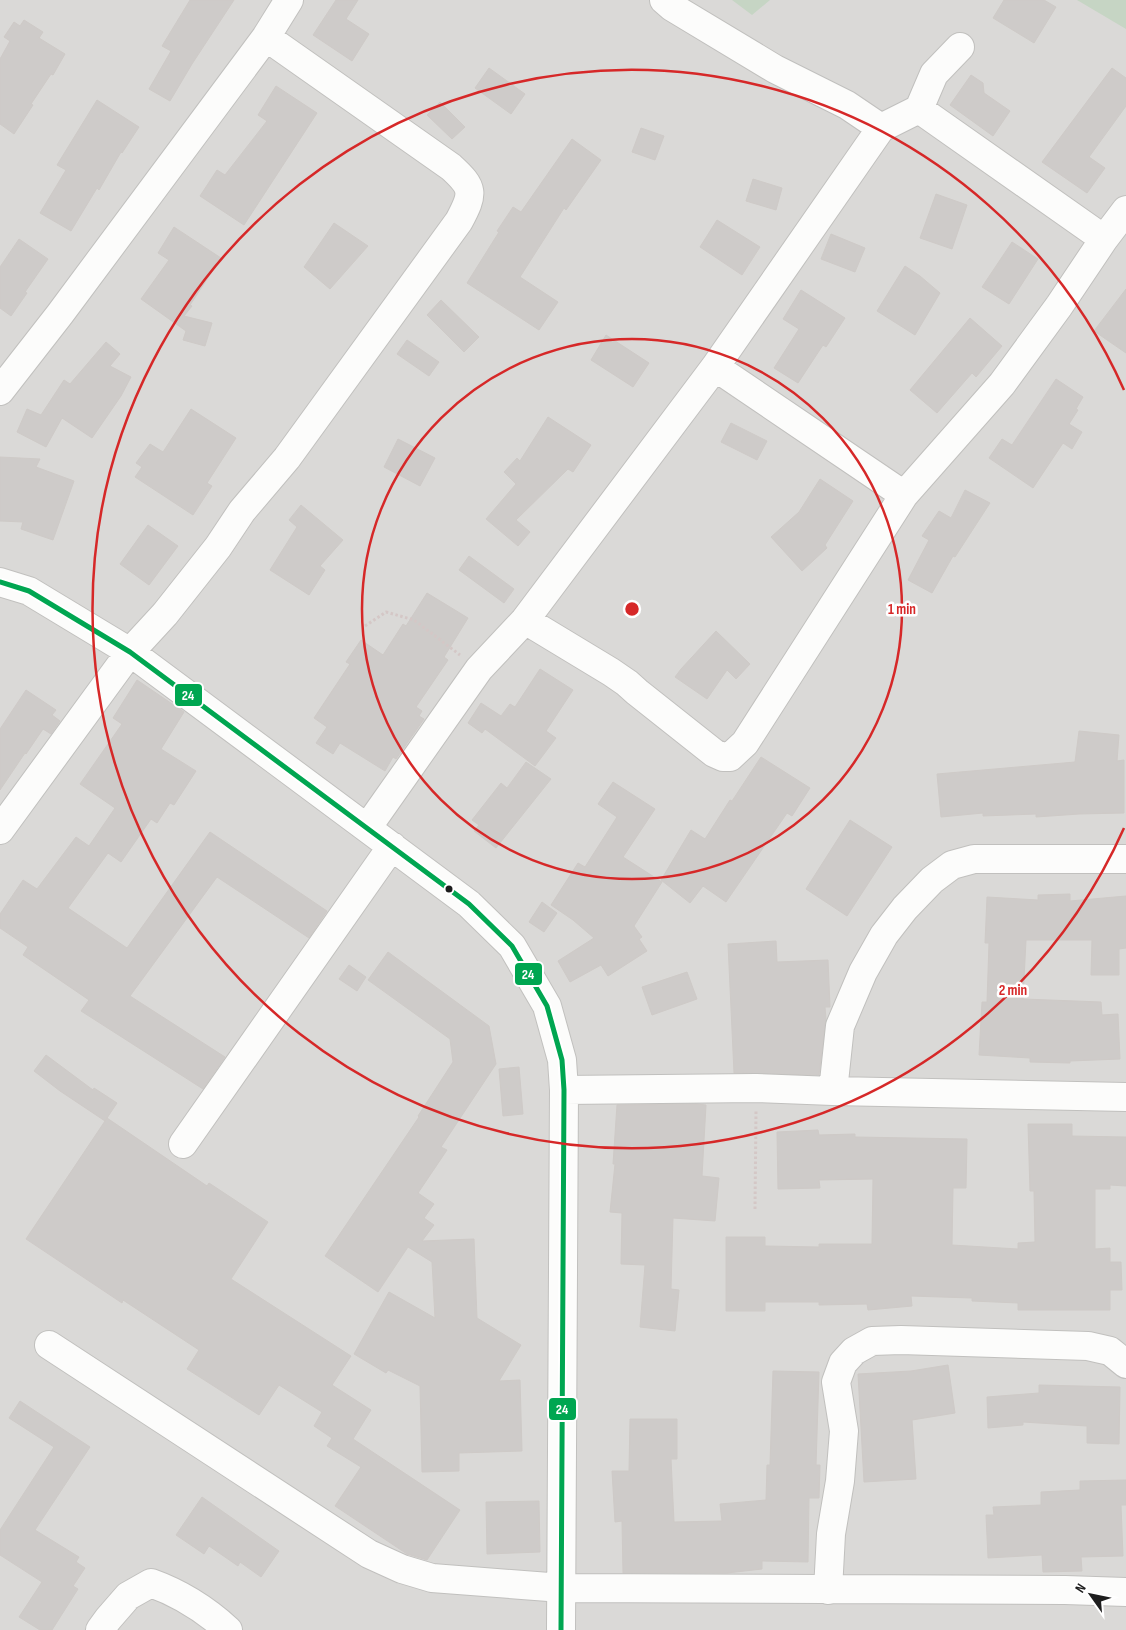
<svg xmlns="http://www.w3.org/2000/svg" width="1126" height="1630" font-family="'Sofia Sans Condensed',sans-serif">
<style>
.residential{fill:#dad9d7}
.cemetery{fill:#c6d5c4}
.building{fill:#cecbc9;stroke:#cecac7}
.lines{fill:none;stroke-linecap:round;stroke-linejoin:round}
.minor-casing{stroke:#c1c0be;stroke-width:30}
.path{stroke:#d4c7c6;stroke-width:3;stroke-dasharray:2.5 2.5;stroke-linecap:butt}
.minor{stroke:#fcfcfb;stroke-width:28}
.bus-1-casing{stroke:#fff;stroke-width:9}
.bus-1{stroke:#00a651;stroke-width:5}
.ring{fill:none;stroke:#d62828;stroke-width:2.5}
.bus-dot{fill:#1d1d1d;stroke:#fff;stroke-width:2}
.centre{fill:#d62828;stroke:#fff;stroke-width:2.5}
.ring-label{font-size:15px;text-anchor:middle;font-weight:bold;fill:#d62828;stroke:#fff;stroke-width:5;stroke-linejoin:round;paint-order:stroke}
.line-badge{stroke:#fff;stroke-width:2}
.badge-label{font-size:14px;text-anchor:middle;font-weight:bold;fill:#fff}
</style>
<rect width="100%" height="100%" fill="#ebe9e6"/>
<!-- residential -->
<path class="residential" d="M 0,0 L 1126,0 L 1126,1630 L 0,1630 Z"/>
<!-- cemetery -->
<path class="cemetery" d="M 732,0 L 770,0 L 752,15 Z
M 1077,0 L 1126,0 L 1126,29 Z"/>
<!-- building -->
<path class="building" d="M 190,0 L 234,0 L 192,64 L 170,101 L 149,89 L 171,51 L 162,46 Z
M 336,0 L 358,0 L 346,19 L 369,34 L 352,61 L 313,35 Z
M 1004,0 L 1044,0 L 1056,7 L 1034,43 L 993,18 Z
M 24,20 L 43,32 L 39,38 L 65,54 L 53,75 L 51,74 L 31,104 L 33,105 L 14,134 L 0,124 L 0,59 L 10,41 L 4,37 L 14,22 L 20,26 Z
M 489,68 L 525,94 L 511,114 L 475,88 Z
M 1112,68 L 1126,78 L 1126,106 L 1089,157 L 1105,168 L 1087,193 L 1042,162 Z
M 971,75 L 983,83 L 984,93 L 1010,111 L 993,136 L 950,105 Z
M 276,86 L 317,113 L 244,225 L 200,196 L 217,170 L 225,175 L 267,121 L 258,115 Z
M 97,100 L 139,127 L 122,153 L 121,152 L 99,190 L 97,188 L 71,231 L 40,213 L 66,170 L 57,165 Z
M 440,102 L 465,127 L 452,139 L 427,115 Z
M 641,128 L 664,136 L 655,160 L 632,152 Z
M 572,139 L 601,160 L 566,210 L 564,208 L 520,277 L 558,302 L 539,330 L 467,283 L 499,232 L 497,231 L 513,207 L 521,212 Z
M 753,179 L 782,188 L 776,210 L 746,201 Z
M 936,194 L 967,205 L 952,249 L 920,238 Z
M 717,220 L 760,247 L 742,275 L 700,247 Z
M 334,223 L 368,246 L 330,289 L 304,267 Z
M 174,227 L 221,258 L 190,305 L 192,306 L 184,316 L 212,323 L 205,346 L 183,340 L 186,331 L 141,299 L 169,260 L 158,253 Z
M 831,234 L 865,248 L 855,272 L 821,259 Z
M 19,239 L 48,259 L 25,292 L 27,293 L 11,316 L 0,308 L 0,267 Z
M 1012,242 L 1038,259 L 1009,304 L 982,287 Z
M 905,266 L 920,276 L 940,293 L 915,335 L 877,311 Z
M 1126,289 L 1126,353 L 1094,331 Z
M 801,290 L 845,318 L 826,347 L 823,345 L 798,383 L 774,368 L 799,329 L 783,319 Z
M 441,300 L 479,337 L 464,352 L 427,315 Z
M 970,318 L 1002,346 L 976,377 L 972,373 L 937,413 L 910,390 Z
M 606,335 L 649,363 L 633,387 L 591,360 Z
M 407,340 L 439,362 L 429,376 L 397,354 Z
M 106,342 L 120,354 L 110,366 L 131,377 L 121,396 L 92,438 L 62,418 L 46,447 L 17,432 L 27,409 L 41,415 L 64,380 L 70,384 Z
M 1056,379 L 1083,397 L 1076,409 L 1078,410 L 1069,424 L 1082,432 L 1072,449 L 1063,443 L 1033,488 L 989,458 L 1002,439 L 1012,445 Z
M 191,409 L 236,438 L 207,483 L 212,486 L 193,515 L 135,477 L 142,467 L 136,463 L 150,444 L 163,452 Z
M 548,417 L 591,445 L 573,472 L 568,469 L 516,520 L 530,532 L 518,546 L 486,519 L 516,484 L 504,472 L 517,458 L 520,461 Z
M 731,423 L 767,441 L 757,460 L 721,442 Z
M 398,439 L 435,458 L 420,486 L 384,467 Z
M 0,457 L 40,459 L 36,467 L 74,481 L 53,540 L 21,529 L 23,522 L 0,521 Z
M 820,479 L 853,501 L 825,545 L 827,548 L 802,571 L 771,537 L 799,512 Z
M 965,490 L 990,503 L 955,557 L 953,556 L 932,593 L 908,580 L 929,540 L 922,536 L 939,511 L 951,518 Z
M 301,505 L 343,540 L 320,566 L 325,570 L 309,595 L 270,570 L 297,527 L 289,520 Z
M 148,525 L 178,546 L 149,585 L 120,564 Z
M 469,556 L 514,589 L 504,603 L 459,570 Z
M 427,593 L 468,618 L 444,657 L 448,660 L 416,707 L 422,711 L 419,716 L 424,719 L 396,759 L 393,757 L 385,771 L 340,743 L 333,754 L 316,743 L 327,727 L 314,718 L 350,664 L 346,662 L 361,640 L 383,655 L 403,624 L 406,626 Z
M 716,631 L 750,664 L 736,679 L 727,670 L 707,699 L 675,677 L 681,669 Z
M 540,669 L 573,690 L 546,731 L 556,738 L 535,766 L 485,729 L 482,733 L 468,723 L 481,703 L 501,716 L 510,704 L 515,707 Z
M 137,680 L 184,712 L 161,749 L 196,771 L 174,805 L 170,803 L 157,823 L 151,819 L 121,862 L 108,853 L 68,908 L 127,948 L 210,832 L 327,911 L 309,938 L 217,877 L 130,996 L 225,1057 L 203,1089 L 81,1011 L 89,1000 L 23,955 L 28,947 L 0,928 L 0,914 L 23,880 L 37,889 L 76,837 L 89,846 L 115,808 L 80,784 L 122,724 L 113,718 Z
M 26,690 L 56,710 L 52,715 L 60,721 L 51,734 L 43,729 L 26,754 L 25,753 L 0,790 L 0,729 Z
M 1079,731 L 1119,735 L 1117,761 L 1124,760 L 1124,813 L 1079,814 L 1036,817 L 1036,814 L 983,816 L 983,813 L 941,817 L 937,774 L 1075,762 Z
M 761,757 L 810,788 L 792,816 L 787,813 L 726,902 L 703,886 L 690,903 L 661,880 L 691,830 L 705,839 L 730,800 L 732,801 Z
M 526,762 L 551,779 L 496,848 L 474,831 L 479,825 L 472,820 L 501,783 L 507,788 Z
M 613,782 L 655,809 L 623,857 L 662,882 L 634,926 L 642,937 L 639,939 L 647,951 L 608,976 L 601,965 L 570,982 L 558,961 L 594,938 L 573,920 L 551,905 L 578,863 L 585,867 L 617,817 L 598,804 Z
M 850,820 L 892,847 L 847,916 L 806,889 Z
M 1070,894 L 1070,901 L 1126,896 L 1126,948 L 1119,949 L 1119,975 L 1091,975 L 1092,940 L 1026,940 L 1023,999 L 1101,1002 L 1102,1015 L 1118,1014 L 1120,1059 L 1070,1061 L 1070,1063 L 1030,1062 L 1030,1058 L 979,1055 L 982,1002 L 987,1002 L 989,943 L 985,943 L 987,897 L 1038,900 L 1038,895 Z
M 542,902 L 557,913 L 544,932 L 529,922 Z
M 776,941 L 777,962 L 828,960 L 830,1007 L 825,1007 L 826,1019 L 819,1075 L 734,1073 L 728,944 Z
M 388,952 L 489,1026 L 496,1064 L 441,1147 L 447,1150 L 418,1193 L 434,1204 L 424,1218 L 434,1225 L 422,1241 L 474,1239 L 477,1318 L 521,1345 L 499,1381 L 520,1380 L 522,1451 L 459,1453 L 459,1471 L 422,1472 L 420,1386 L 388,1370 L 386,1373 L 354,1354 L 389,1292 L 435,1318 L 432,1262 L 408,1247 L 378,1292 L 325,1256 L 419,1117 L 418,1116 L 453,1062 L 450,1039 L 368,980 Z
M 349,965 L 366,977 L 357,991 L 339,979 Z
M 687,972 L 697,999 L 652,1015 L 642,987 Z
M 46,1055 L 93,1090 L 94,1088 L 117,1103 L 105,1121 L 60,1091 L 34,1071 Z
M 519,1067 L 523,1114 L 503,1116 L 499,1069 Z
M 697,1104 L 706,1105 L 702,1176 L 719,1178 L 715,1221 L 673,1218 L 671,1289 L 679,1290 L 675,1331 L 640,1327 L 645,1265 L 621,1264 L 622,1213 L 610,1212 L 615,1164 L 613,1164 L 617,1105 Z
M 107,1118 L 207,1186 L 209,1183 L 268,1222 L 231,1279 L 351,1356 L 332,1385 L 371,1410 L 353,1439 L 460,1510 L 427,1560 L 407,1554 L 335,1506 L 361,1467 L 327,1446 L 332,1438 L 314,1426 L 322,1412 L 279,1385 L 259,1415 L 187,1369 L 199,1350 L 123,1300 L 122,1303 L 26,1239 Z
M 1028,1124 L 1072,1124 L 1072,1136 L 1126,1137 L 1126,1186 L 1110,1185 L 1110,1189 L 1095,1189 L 1095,1249 L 1110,1248 L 1110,1262 L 1121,1262 L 1122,1290 L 1110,1290 L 1110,1310 L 1018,1310 L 1018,1303 L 972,1301 L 972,1298 L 911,1296 L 912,1306 L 868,1310 L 867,1304 L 819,1305 L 819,1302 L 765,1302 L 765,1311 L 726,1311 L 726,1237 L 765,1237 L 765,1246 L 819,1247 L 819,1244 L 872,1244 L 873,1179 L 819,1180 L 820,1188 L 778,1189 L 777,1132 L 818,1130 L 819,1135 L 855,1134 L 855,1137 L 967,1139 L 966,1188 L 953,1188 L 952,1245 L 1018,1249 L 1018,1243 L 1035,1242 L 1034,1191 L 1030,1191 Z
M 948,1365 L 955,1413 L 912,1420 L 916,1479 L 864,1482 L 858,1374 L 911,1371 Z
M 773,1371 L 819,1372 L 816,1465 L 820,1465 L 819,1498 L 809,1498 L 808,1562 L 762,1561 L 762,1569 L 727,1573 L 623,1573 L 622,1521 L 615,1522 L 612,1471 L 629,1471 L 630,1419 L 677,1419 L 677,1459 L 671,1459 L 674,1522 L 722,1521 L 720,1504 L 766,1500 L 767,1465 L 770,1465 Z
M 1039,1385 L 1120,1387 L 1119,1444 L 1087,1443 L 1087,1426 L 1023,1422 L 1023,1425 L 988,1428 L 987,1397 L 1039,1393 Z
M 20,1401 L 90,1447 L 35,1530 L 79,1557 L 76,1562 L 85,1568 L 73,1586 L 78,1589 L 52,1630 L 40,1630 L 19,1617 L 42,1582 L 0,1555 L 0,1530 L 54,1447 L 9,1418 Z
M 1126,1480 L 1126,1505 L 1121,1505 L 1123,1556 L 1081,1557 L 1082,1571 L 1043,1572 L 1042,1555 L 988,1558 L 986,1515 L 994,1515 L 993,1507 L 1041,1505 L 1041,1492 L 1080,1490 L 1080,1481 Z
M 202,1497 L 279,1551 L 261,1577 L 240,1562 L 238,1566 L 209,1546 L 204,1554 L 176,1535 Z
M 539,1501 L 540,1552 L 487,1554 L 486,1502 Z"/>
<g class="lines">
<defs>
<path id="minor" d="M 664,0 L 672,7 L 775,69 L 847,105 L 881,128
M 919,109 L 1104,239
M 715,367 L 904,495
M 0,391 L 60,314 L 266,37 L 289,0
M 0,582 L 29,591 L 130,652 L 469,904 L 512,946 L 547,1006 L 562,1060 L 564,1090 L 561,1630
M 525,620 L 611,672 L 627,683 L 637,692 L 714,753 L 723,757 L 730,757 L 745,743 L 904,495 L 1002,384 L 1059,306 L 1104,239 L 1126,210
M 367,828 L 479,669 L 525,620 L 715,367 L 881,128 L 919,109 L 934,74 L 960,47
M 0,830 L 130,652 L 165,614 L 218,547 L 242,511 L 287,458 L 459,221 C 474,193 474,188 451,167 L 266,37
M 564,1090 L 756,1088 L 833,1091 L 1126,1097
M 833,1091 L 840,1026 L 863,972 L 884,935 L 905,908 L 932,880 L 952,865 L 974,859 L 1126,859
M 183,1144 L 392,846
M 49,1345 L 369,1554 L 402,1569 L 432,1578 L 562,1588 L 1065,1590 L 1126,1592
M 828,1590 L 831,1534 L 840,1481 L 844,1431 L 836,1382 L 843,1363 L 854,1351 L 872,1341 L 901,1340 L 1088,1346 L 1110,1351 L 1126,1364
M 100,1630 L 108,1619 L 128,1596 L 151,1583 C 179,1593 206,1610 228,1630"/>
</defs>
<!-- minor casing -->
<use href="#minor" class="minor-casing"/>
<!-- path -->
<path class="path" d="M 365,626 L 386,612 L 414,620 L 460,655
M 755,1209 L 756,1111"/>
<!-- minor -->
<use href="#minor" class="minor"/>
<defs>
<path id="bus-1" d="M 0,582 L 29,591 L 130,652 L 469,904 L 512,946 L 547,1006 L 562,1060 L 564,1090 L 561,1630"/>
</defs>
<!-- bus-1 casing -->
<use href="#bus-1" class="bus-1-casing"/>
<!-- bus-1 -->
<use href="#bus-1" class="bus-1"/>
</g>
<!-- distance rings -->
<g class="ring">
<circle cx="632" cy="609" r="270"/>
<path d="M1124 828A539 539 0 1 1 1124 390"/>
</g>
<!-- markers -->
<circle class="bus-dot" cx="449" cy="889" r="4.5"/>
<circle cx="632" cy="609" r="8" class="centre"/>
<g class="ring-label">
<text x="902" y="614">1 min</text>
<text x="1013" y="995">2 min</text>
</g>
<g class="line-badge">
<rect x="174" y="683" width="29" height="24" rx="5" fill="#00a651"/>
<rect x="514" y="962" width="29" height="24" rx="5" fill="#00a651"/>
<rect x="548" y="1397" width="29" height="24" rx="5" fill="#00a651"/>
</g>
<g class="badge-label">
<text x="188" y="700">24</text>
<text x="528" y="979">24</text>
<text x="562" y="1414">24</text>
</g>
<!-- north arrow -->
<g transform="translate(1091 1595) rotate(303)" stroke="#ffffff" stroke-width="4" paint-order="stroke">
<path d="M0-4L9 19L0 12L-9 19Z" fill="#1d1d1d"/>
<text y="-8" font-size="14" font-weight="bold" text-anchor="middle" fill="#1d1d1d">N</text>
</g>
</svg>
